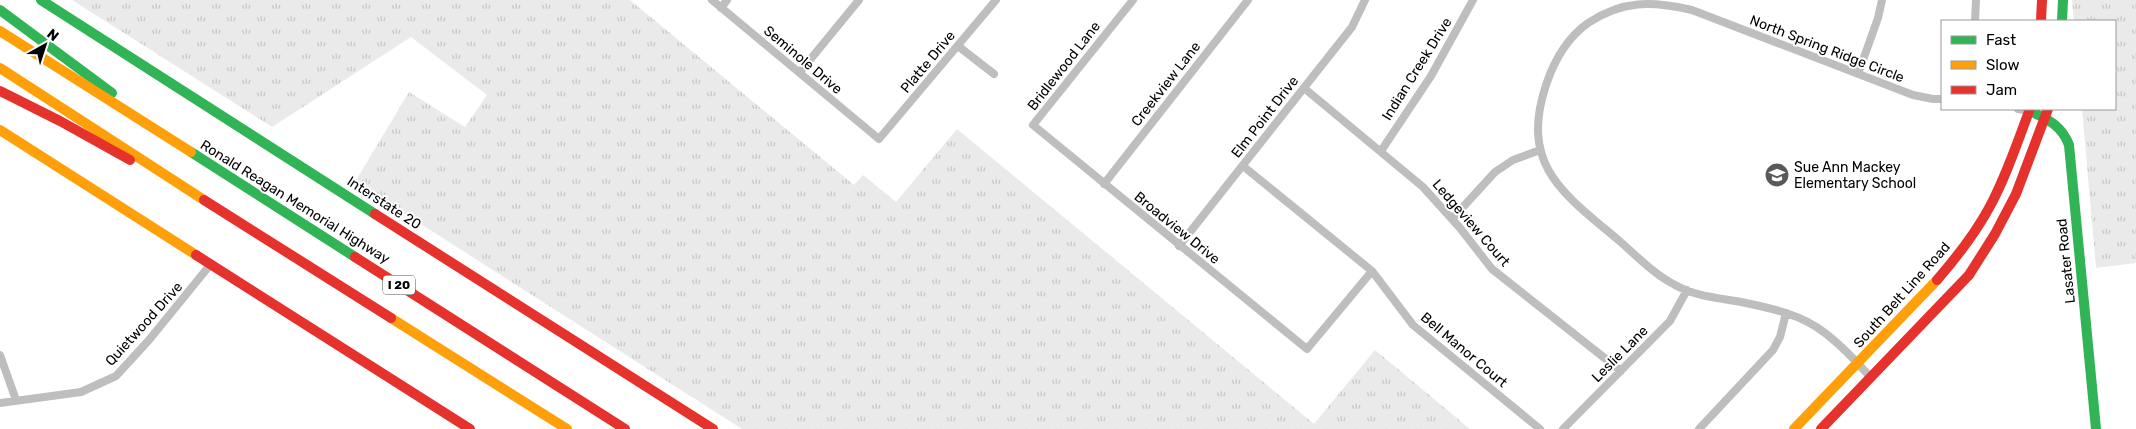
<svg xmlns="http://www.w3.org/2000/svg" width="2136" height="429" font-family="Rubik,sans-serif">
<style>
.grass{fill:url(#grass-tufts)}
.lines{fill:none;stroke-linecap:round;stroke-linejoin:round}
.street{stroke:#bebebe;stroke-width:8}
.fast{stroke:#30b455;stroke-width:10}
.slow{stroke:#ff9f0a;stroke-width:10}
.jam{stroke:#e5322d;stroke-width:10}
.labels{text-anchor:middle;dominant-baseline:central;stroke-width:4;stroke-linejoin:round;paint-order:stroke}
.shield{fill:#fff;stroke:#4c4c4c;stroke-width:1}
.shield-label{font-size:12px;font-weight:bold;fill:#000}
.street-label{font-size:14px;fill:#000;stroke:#fff}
.poi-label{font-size:14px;fill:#000;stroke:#fff;text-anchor:start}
</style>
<defs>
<pattern id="grass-tufts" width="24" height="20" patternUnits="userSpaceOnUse" patternTransform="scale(1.25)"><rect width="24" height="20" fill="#eaeaea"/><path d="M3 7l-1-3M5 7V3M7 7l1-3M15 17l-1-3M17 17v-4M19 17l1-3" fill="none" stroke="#c7c7c7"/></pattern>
</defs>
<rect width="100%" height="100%" fill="#fff"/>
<!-- grass -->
<path class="grass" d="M 72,0 L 630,0 L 854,185 L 863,175 L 896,202 L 957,129 L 1314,424 L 1375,350 L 1470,429 L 742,429 L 355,182 L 409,92 L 465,127 L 487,95 L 411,37 L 272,127 Z
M 2072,0 L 2136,0 L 2136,263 L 2096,268 L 2082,109 L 2115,109 L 2115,21 L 2074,21 Z"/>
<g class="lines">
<!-- street -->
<path class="street" d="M 712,0 L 879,139 L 996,0
M 1133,0 L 1033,125 L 1307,349 L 1372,271
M 721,8 L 727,0
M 1975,21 L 1976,0
M 958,46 L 994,74
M 800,72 L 859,0
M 1858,74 L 1878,18 L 1882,0
M 1304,88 L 1423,187 L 1460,228 L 1492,269 L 1621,371
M 2018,109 L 2030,111
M 1381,151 L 1431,76 L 1473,0
M 1243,166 L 1372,271 L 1413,325 L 1540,429
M 1104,184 L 1248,0
M 1452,219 L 1495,172 L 1513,160 L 1540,150
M 1179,246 L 1352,27 L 1365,0
M 0,355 L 16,400
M 1871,378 C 1857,362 1842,346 1825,333 C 1801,314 1770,308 1741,302 C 1719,298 1694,296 1675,285 C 1653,274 1635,254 1616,238 C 1561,192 1520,164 1546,85 C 1554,61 1567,38 1588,23 C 1623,0 1651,1 1692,10 L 1913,95 L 1933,99 L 1942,99
M 0,403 L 81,392 L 116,376 L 149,340 L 210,265
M 1563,429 L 1670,321 L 1687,290
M 1699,429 L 1773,350 L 1780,337 L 1786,313"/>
<!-- fast -->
<path class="fast" d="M 41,0 L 375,214
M 0,10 L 112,93
M 2062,21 L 2063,0
M 2030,111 C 2048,119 2062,126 2069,145 L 2096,429
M 191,152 L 355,257"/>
<!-- slow -->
<path class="slow" d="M 0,31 L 191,152
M 0,68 L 204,200
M 0,130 L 196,255
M 391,318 L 567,429
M 1794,429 L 1937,280"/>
<!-- jam -->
<path class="jam" d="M 2041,21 L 2042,0
M 0,91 L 60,121 L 130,160
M 204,200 L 391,318
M 375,214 L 713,429
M 196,255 L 470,429
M 355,257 L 625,429
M 1937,280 C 1956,258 1975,234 1989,208 C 2006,177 2017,143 2030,109
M 1821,429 L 1969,275 L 1995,234 L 2016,194 L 2048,109"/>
</g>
<!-- icons -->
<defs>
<symbol id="school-disc" viewBox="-11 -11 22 22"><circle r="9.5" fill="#595959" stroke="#fff"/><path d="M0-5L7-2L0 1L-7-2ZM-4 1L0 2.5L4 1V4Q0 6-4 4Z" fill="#fff"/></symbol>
</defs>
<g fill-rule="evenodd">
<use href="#school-disc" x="1763" y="161" width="28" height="28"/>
</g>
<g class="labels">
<!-- shield labels -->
<rect class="shield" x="383" y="275.5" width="32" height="19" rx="4"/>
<g class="shield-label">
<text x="399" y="285">I 20</text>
</g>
<!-- street labels -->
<g class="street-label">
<text transform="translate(1827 49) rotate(21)">North Spring Ridge Circle</text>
<text transform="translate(803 60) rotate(40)">Seminole Drive</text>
<text transform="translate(928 62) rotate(-50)">Platte Drive</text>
<text transform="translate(1064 66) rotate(-52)">Bridlewood Lane</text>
<text transform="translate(1417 69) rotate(-58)">Indian Creek Drive</text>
<text transform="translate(1166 84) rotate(-52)">Creekview Lane</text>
<text transform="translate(1265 117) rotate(-52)">Elm Point Drive</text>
<text transform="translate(295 202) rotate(32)">Ronald Reagan Memorial Highway</text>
<text transform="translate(384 203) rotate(33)">Interstate 20</text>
<text transform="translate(1471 223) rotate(49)">Ledgeview Court</text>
<text transform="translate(1177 228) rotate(39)">Broadview Drive</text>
<text transform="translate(2066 261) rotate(-96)">Lasater Road</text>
<text transform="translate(1902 295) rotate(-48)">South Belt Line Road</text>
<text transform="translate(144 324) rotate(-48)">Quietwood Drive</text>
<text transform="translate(1464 350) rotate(40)">Bell Manor Court</text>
<text transform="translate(1620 354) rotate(-45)">Leslie Lane</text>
</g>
<!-- poi labels -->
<g class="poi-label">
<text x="1794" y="167">Sue Ann Mackey<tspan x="1794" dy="16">Elementary School</tspan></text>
</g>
</g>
<!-- legend -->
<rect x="1941" y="20" width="175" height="90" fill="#ffffff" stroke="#999999"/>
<rect x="1951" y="36" width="25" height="8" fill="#30b455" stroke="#999999"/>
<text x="1986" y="45" font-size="15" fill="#000000">Fast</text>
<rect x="1951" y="61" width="25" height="8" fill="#ff9f0a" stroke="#999999"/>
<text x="1986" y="70" font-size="15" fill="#000000">Slow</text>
<rect x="1951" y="86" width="25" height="8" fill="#e5322d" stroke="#999999"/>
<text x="1986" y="95" font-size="15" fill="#000000">Jam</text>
<!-- north arrow -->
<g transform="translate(45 45) rotate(39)" stroke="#ffffff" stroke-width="4" paint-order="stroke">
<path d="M0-4L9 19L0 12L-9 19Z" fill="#000000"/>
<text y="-8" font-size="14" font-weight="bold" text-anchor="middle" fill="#000000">N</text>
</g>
</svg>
